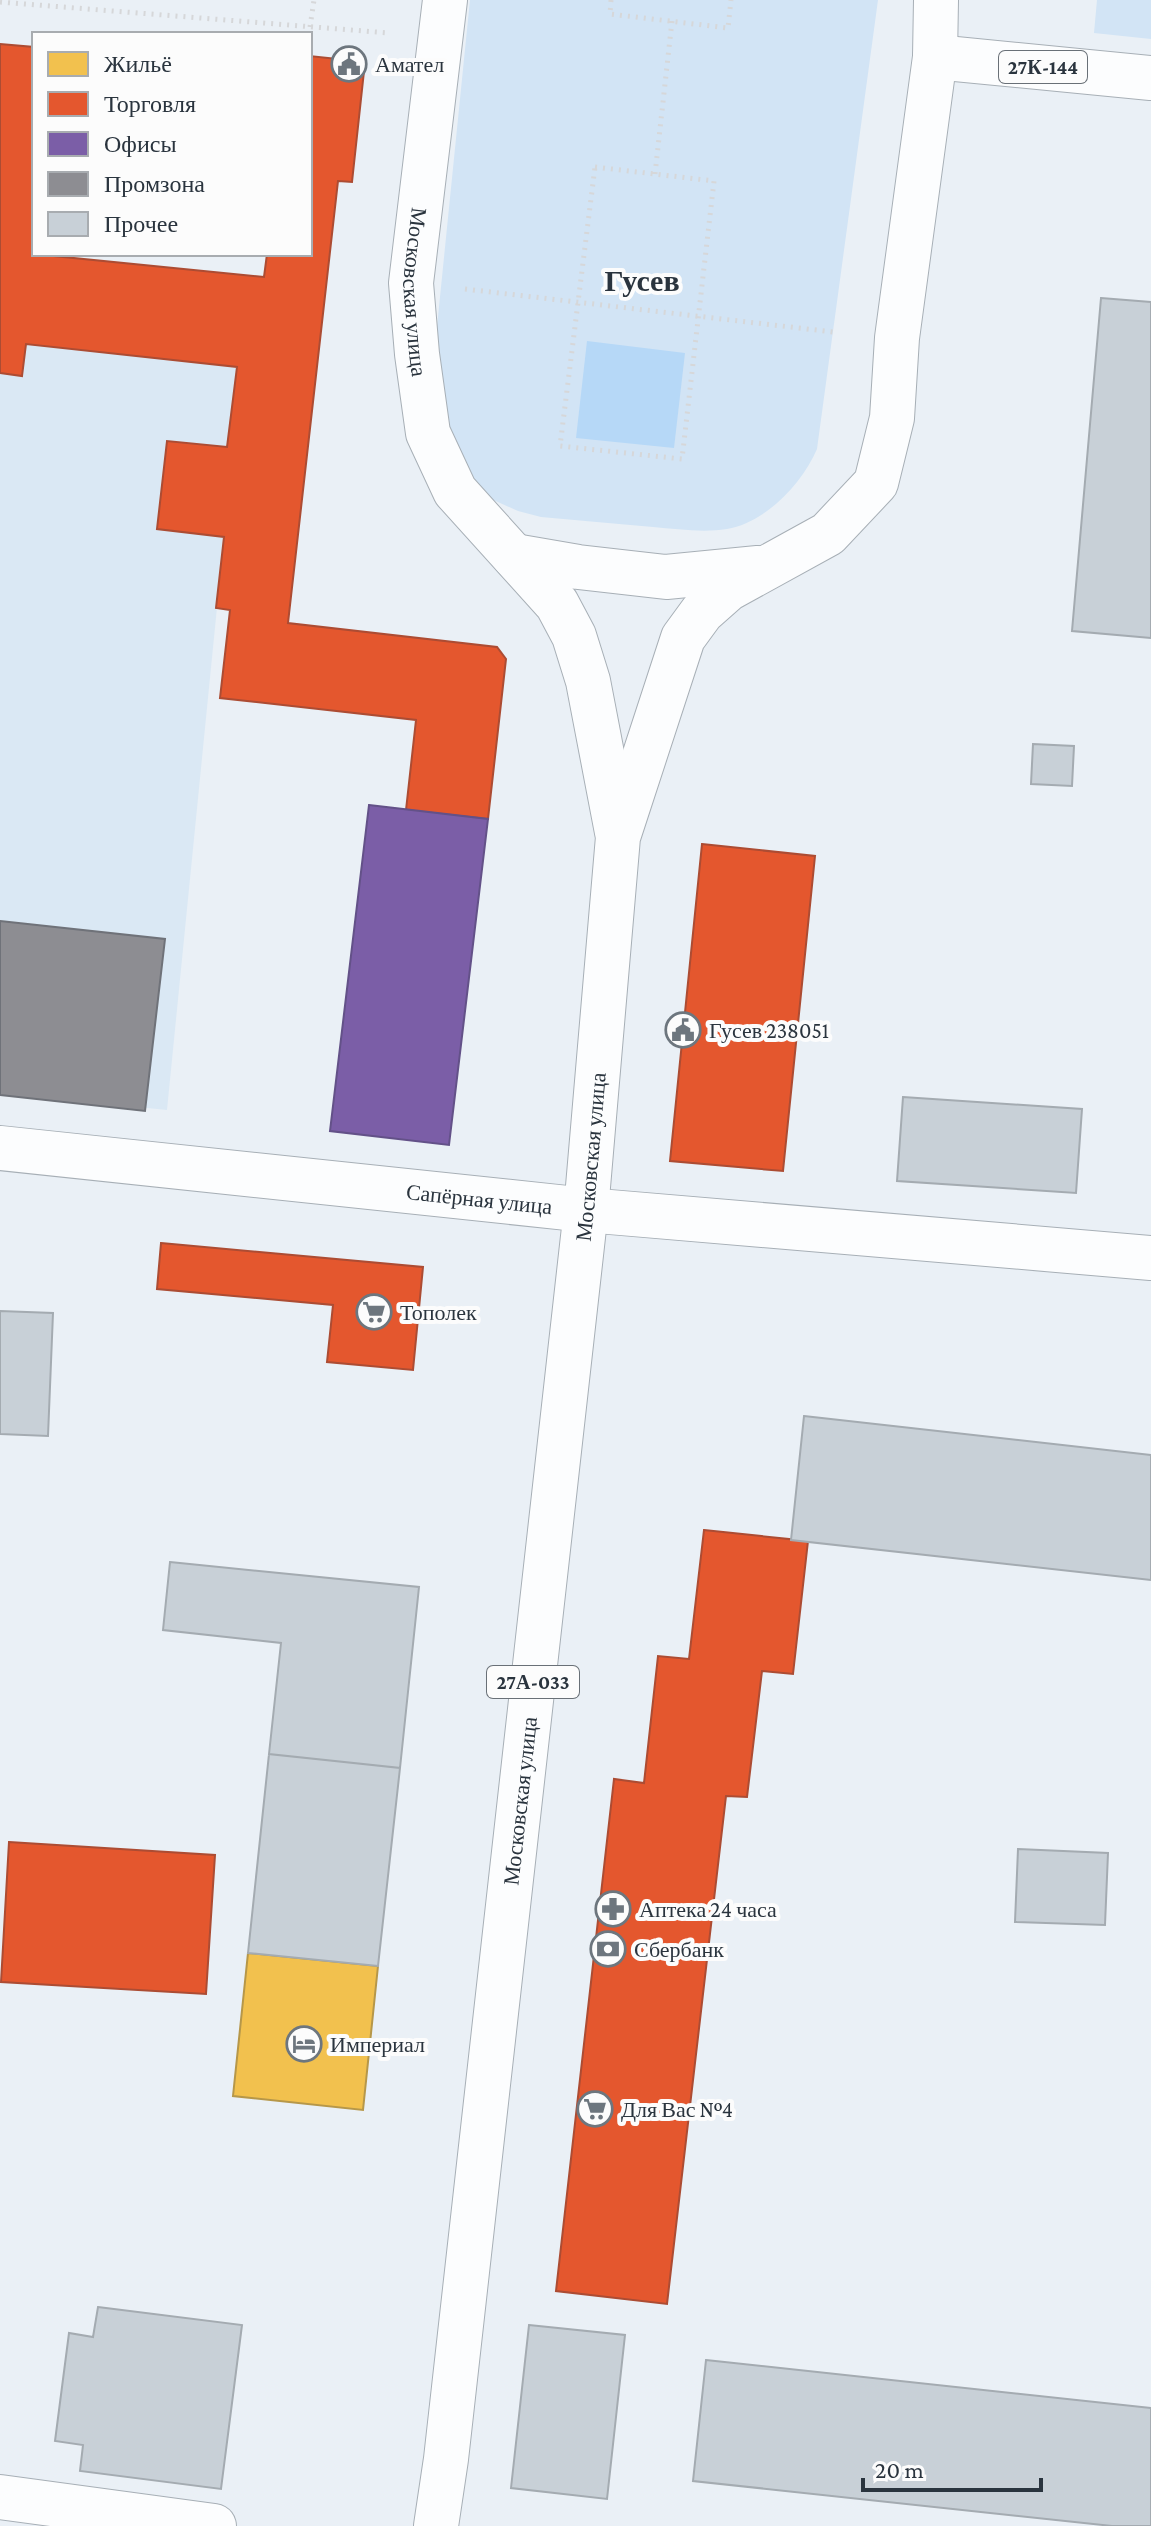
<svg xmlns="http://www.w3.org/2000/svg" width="1151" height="2526" font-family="'Crimson Pro',serif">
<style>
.built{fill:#dae8f4}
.green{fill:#d2e4f5}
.water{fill:#b6d8f7}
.homes{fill:#f2c14e;stroke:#b69749;stroke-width:2}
.shops{fill:#e4572e;stroke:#ac4c33;stroke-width:2}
.offices{fill:#7b5ea7;stroke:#635188;stroke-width:2}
.industry{fill:#8d8d92;stroke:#6f7279;stroke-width:2}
.building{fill:#c8d0d7;stroke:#a4abb1;stroke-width:2}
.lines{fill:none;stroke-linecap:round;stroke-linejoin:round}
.street-casing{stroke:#a7afb6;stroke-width:46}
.primary-casing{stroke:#a7afb6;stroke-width:46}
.path{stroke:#d6d7d9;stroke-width:5;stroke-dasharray:2 6;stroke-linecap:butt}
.street{stroke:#fcfdfe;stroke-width:44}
.primary{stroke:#fcfdfe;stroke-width:44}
.labels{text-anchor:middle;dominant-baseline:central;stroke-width:8;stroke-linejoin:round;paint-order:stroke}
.shield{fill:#fcfcfc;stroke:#697077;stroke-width:2}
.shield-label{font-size:20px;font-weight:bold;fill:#2a343e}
.poi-label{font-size:22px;fill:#2a343e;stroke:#fcfcfc;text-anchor:start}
.street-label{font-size:22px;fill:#2a343e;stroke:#fcfcfc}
.district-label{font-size:30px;font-weight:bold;fill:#2a343e;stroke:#fcfcfc}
</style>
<rect width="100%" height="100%" fill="#eaf0f6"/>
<!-- built -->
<path class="built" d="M 26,344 L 237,367 L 227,447 L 167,441 L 157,529 L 224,537 L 167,1110 L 0,1093 L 0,373 L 22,375 Z"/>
<!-- green -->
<path class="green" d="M 470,0 L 878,0 L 817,449 C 802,484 766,522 727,529 C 703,533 677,529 653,527 C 615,524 578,520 541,517 L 518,511 L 489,498 L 469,482 L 431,386 Z
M 1097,0 L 1151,0 L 1151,39 L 1094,33 Z"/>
<!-- water -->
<path class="water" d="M 587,341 L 685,353 L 674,448 L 576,438 Z"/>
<!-- homes -->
<path class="homes" d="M 248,1953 L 378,1966 L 363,2110 L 233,2096 Z"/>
<!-- shops -->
<path class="shops" d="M 0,44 L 34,47 L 34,254 L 264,277 L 267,254 L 310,254 L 310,56 L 365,62 L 352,182 L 338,181 L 288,623 L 497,647 L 506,659 L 488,819 L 406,810 L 416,720 L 220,698 L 230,610 L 216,608 L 224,537 L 157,529 L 167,441 L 227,447 L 237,367 L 26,344 L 22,376 L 0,373 Z
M 702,844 L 815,856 L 783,1171 L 670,1161 Z
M 161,1243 L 423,1267 L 413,1370 L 327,1362 L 333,1305 L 157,1289 Z
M 704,1530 L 808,1541 L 793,1674 L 762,1671 L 747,1797 L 726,1796 L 667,2304 L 556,2291 L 614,1779 L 644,1783 L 658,1656 L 689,1659 Z
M 9,1842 L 215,1855 L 206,1994 L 1,1982 Z"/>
<!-- offices -->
<path class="offices" d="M 369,805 L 488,819 L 449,1145 L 330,1131 Z"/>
<!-- industry -->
<path class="industry" d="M 0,921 L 165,939 L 145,1111 L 0,1095 Z"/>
<!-- building -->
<path class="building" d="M 1101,298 L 1151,302 L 1151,638 L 1072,631 Z
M 1033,744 L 1074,746 L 1072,786 L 1031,784 Z
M 903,1097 L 1082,1109 L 1076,1193 L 897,1181 Z
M 0,1311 L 53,1313 L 48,1436 L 0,1434 Z
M 804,1416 L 1151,1455 L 1151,1580 L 791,1540 Z
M 170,1562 L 419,1587 L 400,1768 L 269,1754 L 281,1643 L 163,1630 Z
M 269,1754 L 400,1768 L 378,1966 L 248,1953 Z
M 1018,1849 L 1108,1853 L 1105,1925 L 1015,1922 Z
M 98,2307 L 242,2325 L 221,2489 L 80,2471 L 83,2445 L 55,2441 L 69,2333 L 93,2337 Z
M 529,2325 L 625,2335 L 607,2499 L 511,2488 Z
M 706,2360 L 1151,2408 L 1151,2526 L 1112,2526 L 693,2481 Z"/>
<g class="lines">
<defs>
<g id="street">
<path id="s1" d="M 0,1148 L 586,1210 L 1151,1258"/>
<path d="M 0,2497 L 214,2526"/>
</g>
<g id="primary">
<path id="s2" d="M 445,0 L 411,283 L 417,354 L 428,433 L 455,491 L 557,604 L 574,636 L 588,681 L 617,832"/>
<path d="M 935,57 L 1151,78"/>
<path d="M 514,556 L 578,567 L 666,577 L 758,568"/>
<path id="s3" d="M 436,2526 L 446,2459 L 586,1210 L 618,837 L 683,638 L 702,612 L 728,589 L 828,534 L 876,483 L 892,418 L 897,338 L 935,57 L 936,0"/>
</g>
</defs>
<!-- street casing -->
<use href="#street" class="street-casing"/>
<!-- primary casing -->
<use href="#primary" class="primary-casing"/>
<!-- path -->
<path class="path" d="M 611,0 L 610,14 L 728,28 L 731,0
M 0,2 L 389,33
M 310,27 L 314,0
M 595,167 L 714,181 L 682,459 L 560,446 Z
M 655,174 L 672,21
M 465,289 L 833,332"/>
<!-- street -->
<use href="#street" class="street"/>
<!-- primary -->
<use href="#primary" class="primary"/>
</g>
<!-- icons -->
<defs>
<symbol id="civic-ring" viewBox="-11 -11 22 22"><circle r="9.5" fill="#fcfcfc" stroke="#6d767e" stroke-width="1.5"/><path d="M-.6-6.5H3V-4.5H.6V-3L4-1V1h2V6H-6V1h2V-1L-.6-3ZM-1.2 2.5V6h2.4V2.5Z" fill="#6d767e"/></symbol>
<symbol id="supermarket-ring" viewBox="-11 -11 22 22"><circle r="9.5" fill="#fcfcfc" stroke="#6d767e" stroke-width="1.5"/><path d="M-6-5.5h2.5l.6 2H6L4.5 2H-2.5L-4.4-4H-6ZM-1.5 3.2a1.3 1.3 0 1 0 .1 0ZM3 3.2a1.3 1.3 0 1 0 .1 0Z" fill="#6d767e"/></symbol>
<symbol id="pharmacy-ring" viewBox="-11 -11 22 22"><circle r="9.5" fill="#fcfcfc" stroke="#6d767e" stroke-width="1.5"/><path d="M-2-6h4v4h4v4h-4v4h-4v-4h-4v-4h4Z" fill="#6d767e"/></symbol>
<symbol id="bank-ring" viewBox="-11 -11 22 22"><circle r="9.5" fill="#fcfcfc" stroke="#6d767e" stroke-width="1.5"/><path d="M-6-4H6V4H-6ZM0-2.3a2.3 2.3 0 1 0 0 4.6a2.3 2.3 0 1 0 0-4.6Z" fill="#6d767e"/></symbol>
<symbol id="hotel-ring" viewBox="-11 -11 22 22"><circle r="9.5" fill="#fcfcfc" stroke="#6d767e" stroke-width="1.5"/><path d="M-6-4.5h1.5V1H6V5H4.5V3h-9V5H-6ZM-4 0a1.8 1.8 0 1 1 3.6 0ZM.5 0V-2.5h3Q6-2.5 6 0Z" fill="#6d767e"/></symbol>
</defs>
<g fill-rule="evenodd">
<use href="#civic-ring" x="329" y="44" width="40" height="40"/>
<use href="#civic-ring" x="663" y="1010" width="40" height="40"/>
<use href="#supermarket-ring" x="354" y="1292" width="40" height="40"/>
<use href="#pharmacy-ring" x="593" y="1889" width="40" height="40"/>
<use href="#bank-ring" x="588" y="1929" width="40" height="40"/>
<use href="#hotel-ring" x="284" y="2024" width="40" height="40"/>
<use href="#supermarket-ring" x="575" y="2089" width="40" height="40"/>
</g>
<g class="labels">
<!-- shield labels -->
<g class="shield">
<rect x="999" y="51" width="88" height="32" rx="6"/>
<rect x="487" y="1666" width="92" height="32" rx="6"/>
</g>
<g class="shield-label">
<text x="1043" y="67">27К-144</text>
<text x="533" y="1682">27А-033</text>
</g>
<!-- poi labels -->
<g class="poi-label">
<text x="375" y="64">Амател</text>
<text x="709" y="1030">Гусев 238051</text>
<text x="400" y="1312">Тополек</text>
<text x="639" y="1909">Аптека 24 часа</text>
<text x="634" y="1949">Сбербанк</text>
<text x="330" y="2044">Империал</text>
<text x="621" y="2109">Для Вас №4</text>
</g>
<!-- street labels -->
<g class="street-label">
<text stroke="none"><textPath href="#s2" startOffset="294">Московская улица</textPath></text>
<text stroke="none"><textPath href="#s3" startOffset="1378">Московская улица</textPath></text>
<text stroke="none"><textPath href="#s1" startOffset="482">Сапёрная улица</textPath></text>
<text stroke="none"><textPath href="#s3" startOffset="730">Московская улица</textPath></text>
</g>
<!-- district labels -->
<g class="district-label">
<text x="642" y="280">Гусев</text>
</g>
</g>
<!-- legend -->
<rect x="32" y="32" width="280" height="224" fill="#fcfcfc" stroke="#a8acb0" stroke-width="2"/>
<rect x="48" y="52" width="40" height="24" fill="#f2c14e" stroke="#a8acb0" stroke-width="2"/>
<text x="104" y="72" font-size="24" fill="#2a343e">Жильё</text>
<rect x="48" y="92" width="40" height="24" fill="#e4572e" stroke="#a8acb0" stroke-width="2"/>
<text x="104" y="112" font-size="24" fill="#2a343e">Торговля</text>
<rect x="48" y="132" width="40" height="24" fill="#7b5ea7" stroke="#a8acb0" stroke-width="2"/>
<text x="104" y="152" font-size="24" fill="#2a343e">Офисы</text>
<rect x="48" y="172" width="40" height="24" fill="#8d8d92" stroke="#a8acb0" stroke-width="2"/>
<text x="104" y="192" font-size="24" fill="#2a343e">Промзона</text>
<rect x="48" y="212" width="40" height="24" fill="#c8d0d7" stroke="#a8acb0" stroke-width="2"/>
<text x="104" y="232" font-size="24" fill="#2a343e">Прочее</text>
<!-- scale -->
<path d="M863 2478v12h178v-12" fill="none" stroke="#2a343e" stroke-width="4"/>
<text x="875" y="2478" font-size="24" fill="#2a343e" stroke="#fcfcfc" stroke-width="6" paint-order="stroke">20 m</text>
</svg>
